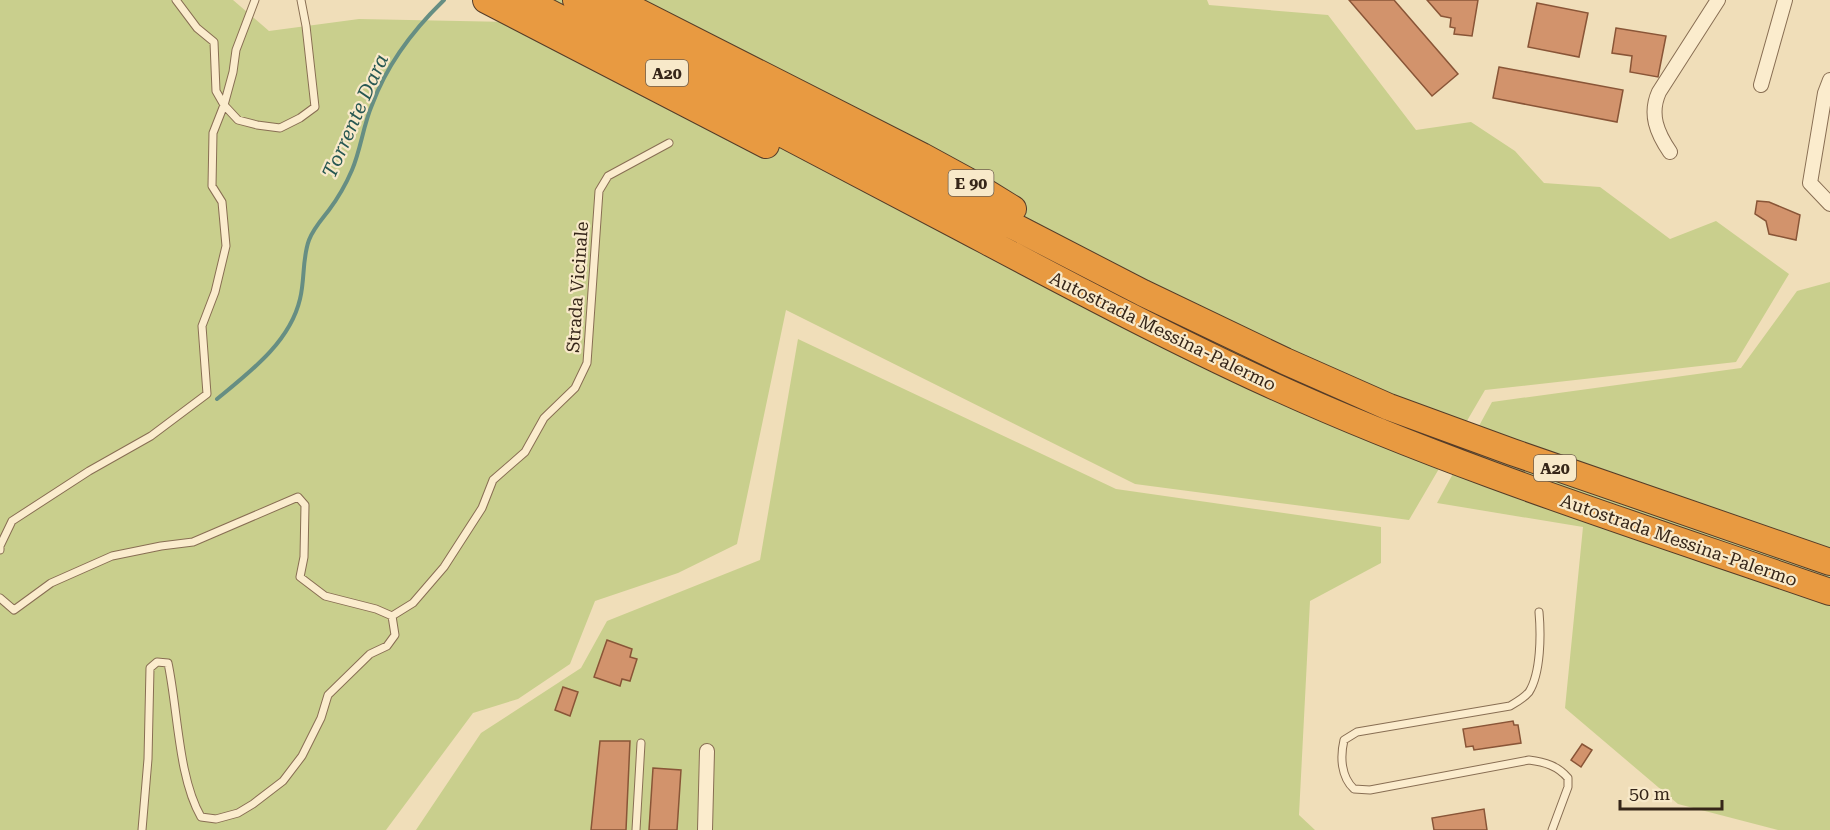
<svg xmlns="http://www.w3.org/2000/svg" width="1830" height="830" font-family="'Roboto Serif',serif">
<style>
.green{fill:#c9cf8d}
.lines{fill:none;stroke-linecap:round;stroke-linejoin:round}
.stream{stroke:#668e83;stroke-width:4}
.building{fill:#d2936c;stroke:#895537;stroke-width:1.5}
.lane-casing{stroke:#886e53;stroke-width:9}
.street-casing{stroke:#886e53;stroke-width:16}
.highway-casing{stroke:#553c28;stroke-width:28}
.lane{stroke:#fbeccd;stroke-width:7}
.street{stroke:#fbeccd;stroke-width:14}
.highway{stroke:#e89a41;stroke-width:26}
.labels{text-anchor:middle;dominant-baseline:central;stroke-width:4.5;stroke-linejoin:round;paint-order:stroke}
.shield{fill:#f8e9c9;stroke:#70604e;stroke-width:1.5}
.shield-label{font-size:16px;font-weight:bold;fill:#362619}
.street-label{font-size:18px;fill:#362619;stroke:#f8e9c9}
.water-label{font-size:20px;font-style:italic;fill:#275752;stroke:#f8e9c9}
</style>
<rect width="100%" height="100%" fill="#f0deb9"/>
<!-- green -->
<path class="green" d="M 0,0 L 233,0 L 269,31 L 359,19 L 513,22 L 537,0 L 1207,0 L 1209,5 L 1328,15 L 1416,130 L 1471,122 L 1515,151 L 1544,183 L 1600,187 L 1670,239 L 1716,221 L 1789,274 L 1736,362 L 1485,390 L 1409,520 L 1135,484 L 786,310 L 737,544 L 678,573 L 595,601 L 570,664 L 518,699 L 473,713 L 386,830 L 0,830 Z
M 1830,282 L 1830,830 L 1778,830 L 1678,804 L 1565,708 L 1583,527 L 1437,503 L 1492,402 L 1741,368 L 1797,291 Z
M 798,339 L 1116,489 L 1381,527 L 1381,563 L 1310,601 L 1299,815 L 1315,830 L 416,830 L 481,733 L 581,668 L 607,621 L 760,560 Z"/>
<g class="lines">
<!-- stream -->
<path class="stream" d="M 217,399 C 250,372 290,342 300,299 C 305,279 302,259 309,240 C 313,229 322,219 329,210 C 338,198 346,184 352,170 C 361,149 363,126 372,105 C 387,64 413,30 444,0"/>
</g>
<!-- building -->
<path class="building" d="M 1349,0 L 1394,0 L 1458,74 L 1432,96 Z
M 1427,0 L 1478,0 L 1472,36 L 1454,34 L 1455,28 L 1450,27 L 1451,18 L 1441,16 Z
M 1537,3 L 1588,13 L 1579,57 L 1528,47 Z
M 1616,28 L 1666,36 L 1658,77 L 1630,72 L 1632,56 L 1612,53 Z
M 1499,67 L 1623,90 L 1617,122 L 1493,98 Z
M 1757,201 L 1769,202 L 1800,215 L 1796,240 L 1769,234 L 1766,221 L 1755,214 Z
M 607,640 L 632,649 L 630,657 L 637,659 L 630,681 L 622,679 L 620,686 L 594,677 Z
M 563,687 L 578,692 L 570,716 L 555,710 Z
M 1513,721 L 1514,725 L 1518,725 L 1521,743 L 1474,750 L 1473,746 L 1466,747 L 1463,729 Z
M 600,741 L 630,741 L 626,830 L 591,830 Z
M 1582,744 L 1592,750 L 1581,767 L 1571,760 Z
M 653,768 L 681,770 L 677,830 L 649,830 Z
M 1484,809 L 1487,830 L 1434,830 L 1432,818 Z"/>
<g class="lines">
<defs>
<path id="lane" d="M 176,0 L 197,28 L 214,42 L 216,91 L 224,105 L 238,120 L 257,125 L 280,128 L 300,118 L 315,107 L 306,26 L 301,0
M 0,550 L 0,546 L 12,521 L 89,471 L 151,436 L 207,394 L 202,326 L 215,292 L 226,246 L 222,202 L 212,186 L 213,133 L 224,105 L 233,72 L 236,50 L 255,0
M 0,598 L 14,610 L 51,583 L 112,556 L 161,546 L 193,542 L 298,497 L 305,505 L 304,557 L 300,577 L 325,596 L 376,609 L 392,616 L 395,635 L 387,646 L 370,654 L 328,695 L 321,718 L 302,756 L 283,781 L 253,804 L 238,813 L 216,819 L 201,817 C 178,777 178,710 168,663 L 157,662 L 150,668 L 148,759 L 142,830
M 1539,612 C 1541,634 1541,673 1529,692 C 1524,698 1517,702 1510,706 L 1357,732 L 1344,740 C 1340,757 1341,777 1354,789 L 1370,790 L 1529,760 C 1545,762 1558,766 1568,778 L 1568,787 L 1552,830
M 392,616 L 413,603 L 444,567 L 482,508 L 493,480 L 525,452 L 544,418 L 575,388 L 587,363 L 599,191 L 608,176 L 669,143
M 636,830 L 641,743"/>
<path id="street" d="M 1830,80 L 1825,93 L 1810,183 L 1830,204
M 1761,85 L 1785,0
M 1670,152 C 1657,133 1649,114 1659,92 L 1718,0
M 705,830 L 707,751"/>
<path id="highway" d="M 486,0 L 766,145
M 525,0 C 669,74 811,149 954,224 C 1058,279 1162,335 1269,384 C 1450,467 1642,527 1830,592
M 576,0 L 1143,293 L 1285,361 L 1389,407 L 1512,452 L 1830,562
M 615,0 L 922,156 L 966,180 L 1013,209"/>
</defs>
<!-- lane casing -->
<use href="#lane" class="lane-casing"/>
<!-- street casing -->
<use href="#street" class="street-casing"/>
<!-- highway casing -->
<use href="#highway" class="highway-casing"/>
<!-- lane -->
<use href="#lane" class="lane"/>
<!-- street -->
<use href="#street" class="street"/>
<!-- highway -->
<use href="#highway" class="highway"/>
</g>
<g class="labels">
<!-- shield labels -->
<g class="shield">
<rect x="646" y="60" width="42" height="26" rx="4.5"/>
<rect x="948.5" y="170" width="45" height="26" rx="4.5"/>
<rect x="1534" y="455" width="42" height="26" rx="4.5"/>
</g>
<g class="shield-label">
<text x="667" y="73">A20</text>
<text x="971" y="183">E 90</text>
<text x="1555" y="468">A20</text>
</g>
<!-- street labels -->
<g class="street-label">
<text transform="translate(577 287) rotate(-86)">Strada Vicinale</text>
<text transform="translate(1163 331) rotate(26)">Autostrada Messina-Palermo</text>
<text transform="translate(1679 540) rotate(19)">Autostrada Messina-Palermo</text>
</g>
<!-- water labels -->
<g class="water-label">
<text transform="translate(355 116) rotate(-66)">Torrente Dara</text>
</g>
</g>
<!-- scale -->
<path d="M1620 800v9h102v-9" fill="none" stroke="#362619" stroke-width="3"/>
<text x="1629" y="800" font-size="18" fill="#362619" stroke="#f8e9c9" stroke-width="4.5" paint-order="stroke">50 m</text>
</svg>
